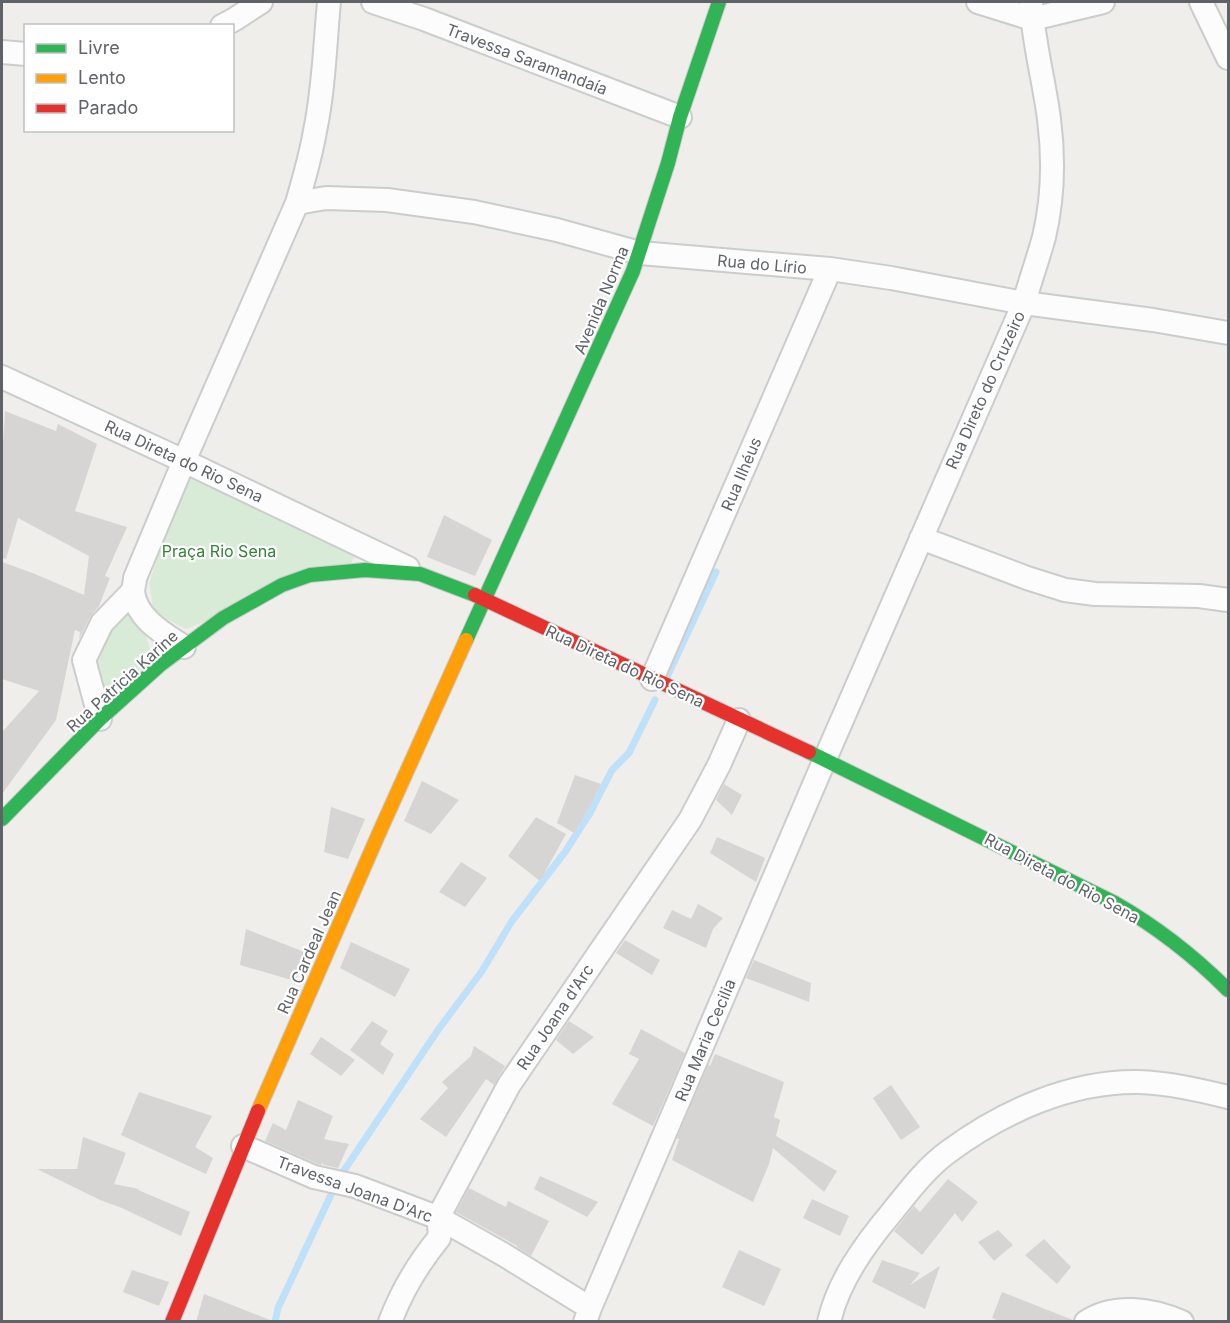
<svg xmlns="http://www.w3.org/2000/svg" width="1230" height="1323" font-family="Inter,sans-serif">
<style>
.green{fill:#d8ebd6}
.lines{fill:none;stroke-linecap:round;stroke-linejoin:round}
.stream{stroke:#bfe0f9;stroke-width:7}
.building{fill:#d6d5d3}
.street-casing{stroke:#cbcccc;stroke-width:26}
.fast-casing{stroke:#cacacb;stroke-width:16}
.slow-casing{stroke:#cacacb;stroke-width:16}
.jam-casing{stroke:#cacacb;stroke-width:16}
.street{stroke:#fdfcfc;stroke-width:22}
.fast{stroke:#30b455;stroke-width:14}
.slow{stroke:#ff9f0a;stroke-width:14}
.jam{stroke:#e5322d;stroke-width:14}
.labels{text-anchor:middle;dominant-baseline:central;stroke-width:4.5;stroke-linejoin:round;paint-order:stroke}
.street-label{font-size:16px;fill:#5f6368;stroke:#fff}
.park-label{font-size:16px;fill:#348238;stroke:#fff}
</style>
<rect width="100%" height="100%" fill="#efeeea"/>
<!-- green -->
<path class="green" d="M 184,476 L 358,551 L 351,563 L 186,629 L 154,612 L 149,584 Z
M 123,608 L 146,636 L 150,649 L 144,667 L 120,687 L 104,687 L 95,657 Z"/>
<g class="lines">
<!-- stream -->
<path class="stream" d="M 667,677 L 716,572
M 339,1178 L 438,1030 L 482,971 L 512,921 L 565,852 L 590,813 L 612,770 L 629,753 L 655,700
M 275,1322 L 278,1308 L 336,1184"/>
</g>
<!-- building -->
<path class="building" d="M 5,411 L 56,431 L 58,424 L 97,444 L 75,511 L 127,527 L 105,576 L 110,578 L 99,606 L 90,617 L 79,639 L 80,632 L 75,630 L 56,720 L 2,794 L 2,732 L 39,691 L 2,679 L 2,562 L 35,574 L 84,595 L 89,556 L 18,518 L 6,559 L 2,558 L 2,461 Z
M 444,515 L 492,540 L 475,576 L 427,557 Z
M 575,775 L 601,784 L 589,808 L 574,833 L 557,823 Z
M 422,781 L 459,800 L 431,834 L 404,821 Z
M 724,784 L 742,795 L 732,815 L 716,800 Z
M 331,807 L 365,819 L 348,859 L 324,852 Z
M 536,817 L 566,834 L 540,881 L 508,856 Z
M 717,837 L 765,858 L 756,882 L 710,853 Z
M 461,862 L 487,878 L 465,907 L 439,892 Z
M 698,904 L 723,918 L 713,929 L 706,948 L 663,928 L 672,910 L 691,919 Z
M 246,929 L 307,953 L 295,981 L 240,965 Z
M 625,940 L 660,960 L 652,975 L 616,953 Z
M 351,942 L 410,969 L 395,997 L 340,968 Z
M 754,960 L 811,983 L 809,1002 L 746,978 Z
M 372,1021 L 388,1031 L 380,1044 L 394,1054 L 383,1075 L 350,1050 Z
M 569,1021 L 594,1037 L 573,1054 L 556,1040 Z
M 641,1029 L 685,1053 L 653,1126 L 612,1104 L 639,1059 L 629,1054 Z
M 321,1037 L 355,1060 L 341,1076 L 310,1054 Z
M 474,1046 L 505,1066 L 494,1085 L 486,1079 L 446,1137 L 420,1119 L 448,1088 L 442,1082 L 471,1056 Z
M 715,1054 L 784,1082 L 774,1117 L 780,1120 L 776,1136 L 837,1171 L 824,1192 L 773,1148 L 769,1164 L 753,1202 L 672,1160 L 679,1139 L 677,1138 L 708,1065 L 710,1066 Z
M 891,1085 L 920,1127 L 901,1140 L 873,1098 Z
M 139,1092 L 212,1116 L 195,1147 L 213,1158 L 206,1174 L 121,1135 Z
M 298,1100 L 333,1116 L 324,1139 L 349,1144 L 338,1168 L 324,1165 L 322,1163 L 321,1165 L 318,1164 L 265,1141 L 273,1123 L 286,1130 Z
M 83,1137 L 126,1153 L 114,1184 L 139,1189 L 138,1190 L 190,1212 L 181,1236 L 122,1208 L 100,1200 L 37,1169 L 77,1169 Z
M 540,1176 L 598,1202 L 587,1217 L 534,1189 Z
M 948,1179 L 978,1202 L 962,1222 L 955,1213 L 922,1255 L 894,1231 L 914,1206 L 920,1212 Z
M 469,1188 L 506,1207 L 508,1201 L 549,1221 L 531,1256 L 517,1247 L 517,1246 L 456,1212 Z
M 812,1199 L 849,1216 L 840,1236 L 803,1218 Z
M 998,1230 L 1013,1245 L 994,1261 L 978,1242 Z
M 1044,1239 L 1071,1267 L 1057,1284 L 1025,1255 Z
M 739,1250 L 781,1269 L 764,1306 L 722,1287 Z
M 882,1260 L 920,1273 L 910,1285 L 940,1266 L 925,1309 L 872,1282 Z
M 132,1270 L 169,1282 L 159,1306 L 123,1292 Z
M 1002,1292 L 1073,1320 L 1073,1322 L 1002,1322 L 992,1318 Z
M 204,1294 L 270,1320 L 270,1322 L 196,1322 Z"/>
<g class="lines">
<defs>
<path id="street" d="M 373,2 L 424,19 L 680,117
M 978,2 L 1032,19 L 1103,2
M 1201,2 L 1228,58
M 222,26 L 235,19 L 261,2
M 2,52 L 26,54
M 297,203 L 326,198 L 387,200 L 474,212 L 557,230 L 640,253 L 830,269 L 891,278 L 1024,303 L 1153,320 L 1228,333
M 2,377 L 184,461 L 408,568
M 921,538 L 1027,578 L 1065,590 L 1095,594 L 1199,596 L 1228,600
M 184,647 C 163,633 137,619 133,592 C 133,588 135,582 135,578 L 184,461 L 297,203 C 304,179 311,155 315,131 C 324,88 325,44 329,2
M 652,679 L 830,269
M 100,719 L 84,660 L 102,623 L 133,591
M 243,1146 L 314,1177 L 355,1186 L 439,1218 L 506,1256 L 590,1308
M 390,1322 C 402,1290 417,1265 439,1238 C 441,1230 437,1222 440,1214 L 509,1085 L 690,820 L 719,765 L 739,720
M 585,1322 L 590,1308 L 825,759 L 1024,303 C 1030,281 1038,259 1044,237 C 1053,199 1054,158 1049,119 C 1044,80 1033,41 1031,2
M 829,1322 C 838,1281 866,1243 892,1212 C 909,1191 926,1168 948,1152 C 1002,1112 1070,1081 1138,1082 C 1169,1083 1199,1090 1228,1097
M 1086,1322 C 1114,1303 1152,1309 1182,1322"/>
<path id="fast" d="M 466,640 L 633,271 L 668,163 L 680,117 L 719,2
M 809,752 L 1115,903 C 1157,927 1194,956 1228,990
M 2,819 L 100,719 L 160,665 L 223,618 L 282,585 L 310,575 L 365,570 L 420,574 L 475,595"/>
<path id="slow" d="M 258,1111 L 379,833 L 466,640"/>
<path id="jam" d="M 475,595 L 809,752
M 172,1322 L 258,1111"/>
</defs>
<!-- street casing -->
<use href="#street" class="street-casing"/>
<!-- fast casing -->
<use href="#fast" class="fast-casing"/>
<!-- slow casing -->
<use href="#slow" class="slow-casing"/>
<!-- jam casing -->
<use href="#jam" class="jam-casing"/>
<!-- street -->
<use href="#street" class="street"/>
<!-- fast -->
<use href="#fast" class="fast"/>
<!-- slow -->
<use href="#slow" class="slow"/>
<!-- jam -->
<use href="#jam" class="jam"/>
</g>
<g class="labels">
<!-- street labels -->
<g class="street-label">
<text transform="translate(527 59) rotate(21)">Travessa Saramandaía</text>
<text transform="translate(762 264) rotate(5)">Rua do Lírio</text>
<text transform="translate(601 300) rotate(-67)">Avenida Norma</text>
<text transform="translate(985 390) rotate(-66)">Rua Direto do Cruzeiro</text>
<text transform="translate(184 461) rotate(25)">Rua Direta do Rio Sena</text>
<text transform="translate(741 474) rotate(-67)">Rua Ilhéus</text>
<text transform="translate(625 666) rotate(25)">Rua Direta do Rio Sena</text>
<text transform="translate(122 681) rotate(-42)">Rua Patricia Karine</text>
<text transform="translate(1062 878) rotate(28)">Rua Direta do Rio Sena</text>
<text transform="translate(309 952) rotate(-66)">Rua Cardeal Jean</text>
<text transform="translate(555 1017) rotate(-56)">Rua Joana d'Arc</text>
<text transform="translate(705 1040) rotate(-67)">Rua Maria Cecilia</text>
<text transform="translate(355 1189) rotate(20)">Travessa Joana D'Arc</text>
</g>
<!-- park labels -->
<g class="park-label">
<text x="219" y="551">Praça Rio Sena</text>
</g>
</g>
<!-- border -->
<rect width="1230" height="1323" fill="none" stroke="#5f6368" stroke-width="6"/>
<!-- legend -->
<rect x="24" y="24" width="210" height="108" fill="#ffffff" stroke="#bfc1c3" stroke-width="1.5"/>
<rect x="36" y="44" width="30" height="9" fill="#30b455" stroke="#bfc1c3" stroke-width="1.5"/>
<text x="78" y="54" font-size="18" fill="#5f6368">Livre</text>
<rect x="36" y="74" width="30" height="9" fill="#ff9f0a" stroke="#bfc1c3" stroke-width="1.5"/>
<text x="78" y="84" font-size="18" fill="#5f6368">Lento</text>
<rect x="36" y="104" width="30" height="9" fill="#e5322d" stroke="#bfc1c3" stroke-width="1.5"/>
<text x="78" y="114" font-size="18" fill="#5f6368">Parado</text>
</svg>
